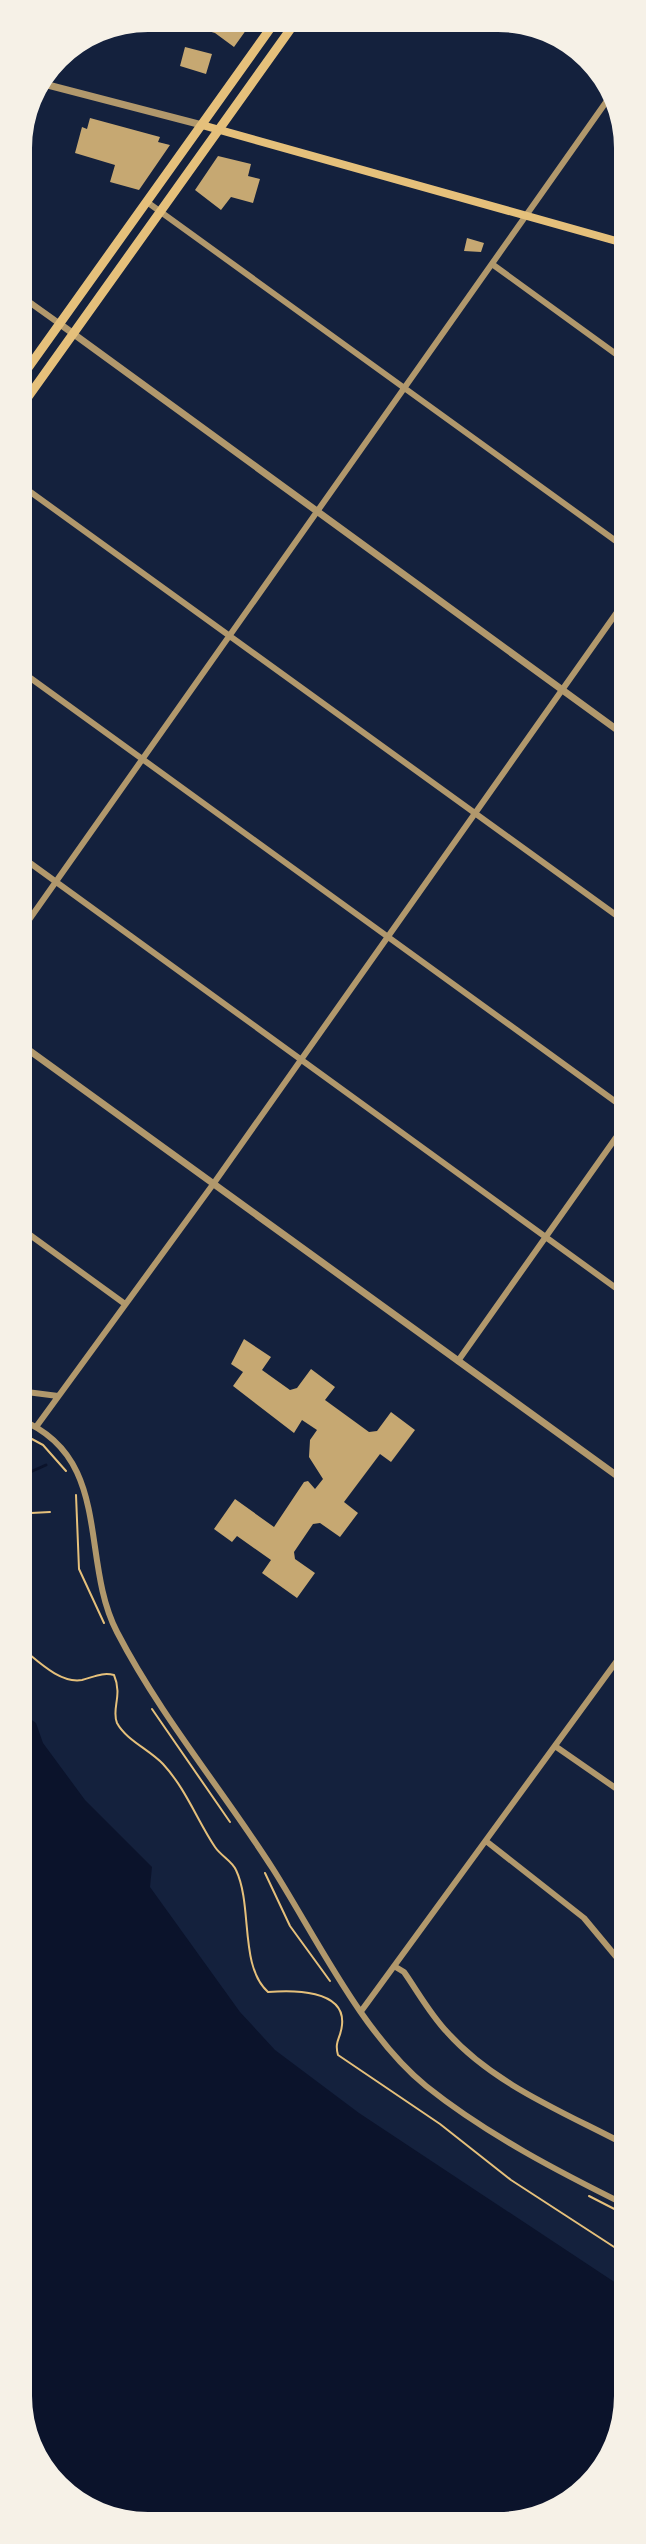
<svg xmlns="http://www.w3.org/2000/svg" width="646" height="2544" font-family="'PT Sans Narrow',sans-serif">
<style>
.water{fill:#0b132b}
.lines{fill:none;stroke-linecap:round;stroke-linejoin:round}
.stream{stroke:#0b132b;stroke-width:3}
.building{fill:#c6a872}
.path{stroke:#e5c07b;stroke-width:2}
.minor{stroke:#b1986c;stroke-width:6}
.tertiary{stroke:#b1986c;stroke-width:7}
.secondary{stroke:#e5c07b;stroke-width:8}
.primary{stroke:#e5c07b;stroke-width:9}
</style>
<rect width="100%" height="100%" fill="#14213d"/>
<!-- water -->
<path class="water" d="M 19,1711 L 36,1723 L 43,1743 L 85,1800 L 152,1867 L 150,1887 L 240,2012 L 275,2050 L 359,2113 L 628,2291 L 628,2404 L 595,2482 L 515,2525 L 123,2523 L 56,2487 L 19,2413 Z"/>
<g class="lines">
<!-- stream -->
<path class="stream" d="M 19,1477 L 46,1465"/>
</g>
<!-- building -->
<path class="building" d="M 163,18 L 235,19 L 254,19 L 234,47 L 215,33 Z
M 185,47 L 212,54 L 206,74 L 180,66 Z
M 90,118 L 160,137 L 158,142 L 170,145 L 139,190 L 110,182 L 115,165 L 75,153 L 82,127 L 87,129 Z
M 218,156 L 251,164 L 248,176 L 260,179 L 253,203 L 231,197 L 221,210 L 195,190 Z
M 467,238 L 484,243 L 481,252 L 464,251 Z
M 244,1339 L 271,1357 L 262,1370 L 290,1390 L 297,1388 L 311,1369 L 335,1387 L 325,1400 L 369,1432 L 377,1431 L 391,1412 L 415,1430 L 391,1462 L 380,1454 L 344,1502 L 358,1513 L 340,1537 L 320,1523 L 313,1524 L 294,1552 L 295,1559 L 315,1573 L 297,1598 L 262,1573 L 271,1560 L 237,1536 L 232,1542 L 214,1529 L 235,1499 L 274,1527 L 304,1482 L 308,1481 L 315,1489 L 323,1479 L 309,1457 L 310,1440 L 317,1430 L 302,1420 L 294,1433 L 233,1386 L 243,1372 L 231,1364 Z"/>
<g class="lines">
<!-- path -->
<path class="path" d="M 19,1432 L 43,1445 L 66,1471
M 76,1495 L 79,1569 L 104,1623
M 19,1526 L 31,1513 L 50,1512
M 19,1646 C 36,1659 59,1684 82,1680 C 94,1677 102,1672 114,1675 C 123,1696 111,1709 117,1723 C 126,1740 150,1750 163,1764 C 186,1789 197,1820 215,1847 C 221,1856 232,1861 236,1870 C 253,1906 239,1966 268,1992 C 291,1990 346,1989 342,2025 C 341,2038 334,2041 338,2055 L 440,2124 L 511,2180 L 628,2256
M 152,1709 L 230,1822
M 265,1873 L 290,1926 L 330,1981
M 589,2196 L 628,2216"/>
<!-- minor -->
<path class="minor" d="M 517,22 L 542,29
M 147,202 L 627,549
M 492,264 L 627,362
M 18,294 L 60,324
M 18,483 L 627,923
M 18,669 L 627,1110
M 19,855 L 627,1296
M 19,934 L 611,95
M 19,1227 L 125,1304
M 458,1361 L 627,1122
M 19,1391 L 58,1396
M 19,1419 C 114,1457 79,1559 117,1632 C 161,1717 222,1789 273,1869 C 316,1937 363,2035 426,2086 C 486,2134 559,2172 628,2206
M 36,1427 L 214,1183 L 627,598
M 555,1746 L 627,1796
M 486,1841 L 584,1918 L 628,1971
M 394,1966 L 404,1972 C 418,1992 430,2014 447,2032 C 494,2085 566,2113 628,2146
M 362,2010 L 627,1647"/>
<!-- tertiary -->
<path class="tertiary" d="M 44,84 L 202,125
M 60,324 L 627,737
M 19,1043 L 627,1483"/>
<!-- secondary -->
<path class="secondary" d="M 202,125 L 627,244"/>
<!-- primary -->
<path class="primary" d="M 18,382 L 277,19
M 18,411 L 297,20"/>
</g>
<!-- crop -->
<path d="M0 0H646V2544H0ZM148 32H498A116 116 0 0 1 614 148V2396A116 116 0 0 1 498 2512H148A116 116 0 0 1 32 2396V148A116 116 0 0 1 148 32Z" fill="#f6f1e7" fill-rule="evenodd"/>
</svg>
